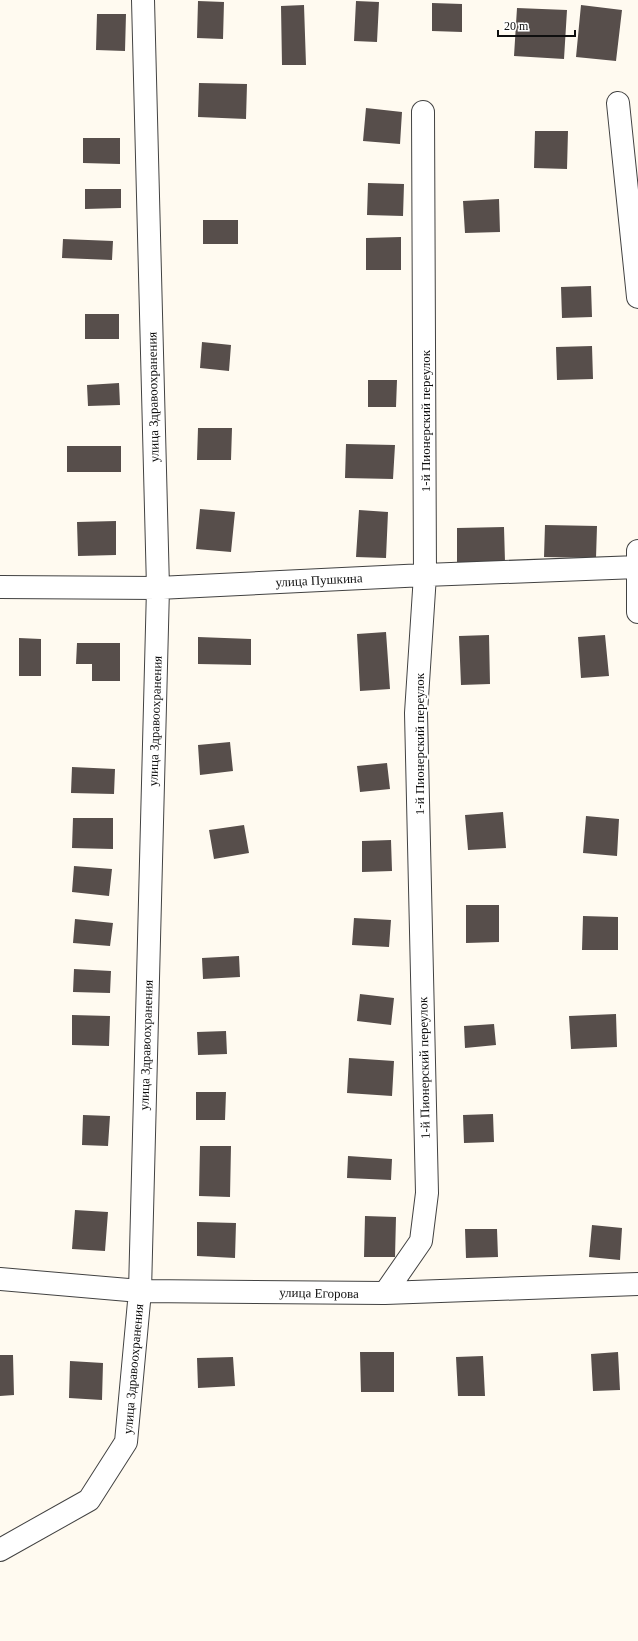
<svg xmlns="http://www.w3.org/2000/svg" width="638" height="1641" font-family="Georgia,serif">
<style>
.building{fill:#574e4b}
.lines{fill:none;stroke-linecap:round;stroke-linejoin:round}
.minor-casing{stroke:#424242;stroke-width:24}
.minor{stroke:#fff;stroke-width:22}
.labels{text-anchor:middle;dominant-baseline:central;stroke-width:4;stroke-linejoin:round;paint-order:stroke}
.street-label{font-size:13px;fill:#0f0f0f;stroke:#fff}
</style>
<rect width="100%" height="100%" fill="#fffaf0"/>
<!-- building -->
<path class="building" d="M 198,1 L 224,2 L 223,39 L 197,38 Z
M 356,1 L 379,2 L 377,42 L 354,41 Z
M 432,3 L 462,4 L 462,32 L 432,31 Z
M 304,5 L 306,65 L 282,65 L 281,6 Z
M 581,5 L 622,10 L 616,61 L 576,57 Z
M 517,8 L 567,10 L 564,59 L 514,56 Z
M 97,14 L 126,14 L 125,51 L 96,50 Z
M 199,83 L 247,84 L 246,119 L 198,117 Z
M 366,108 L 402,112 L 400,144 L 363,141 Z
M 535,131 L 568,131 L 567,169 L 534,168 Z
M 83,138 L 120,138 L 120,164 L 83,163 Z
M 368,183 L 404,184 L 403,216 L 367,215 Z
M 85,189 L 121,189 L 121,208 L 85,209 Z
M 499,199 L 500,232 L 465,233 L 463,201 Z
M 203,220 L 238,220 L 238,244 L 203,244 Z
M 401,237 L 401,270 L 366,270 L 366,238 Z
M 63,239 L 113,241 L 112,260 L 62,258 Z
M 591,286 L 592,317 L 562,318 L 561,287 Z
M 85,314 L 119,314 L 119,339 L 85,339 Z
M 202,342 L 231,345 L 229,371 L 200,368 Z
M 592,346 L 593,379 L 557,380 L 556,347 Z
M 368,380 L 397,380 L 396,407 L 368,407 Z
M 119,383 L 120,405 L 88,406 L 87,385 Z
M 198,428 L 232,428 L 231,460 L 197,460 Z
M 346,444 L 395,445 L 393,479 L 345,478 Z
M 67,446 L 121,446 L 121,472 L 67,472 Z
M 200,509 L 235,512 L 231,552 L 196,549 Z
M 359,510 L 388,512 L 386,558 L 356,557 Z
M 116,521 L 116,555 L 78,556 L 77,522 Z
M 545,525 L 597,526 L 596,558 L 544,557 Z
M 504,527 L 505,562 L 457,562 L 457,528 Z
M 386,632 L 390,689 L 360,691 L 357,634 Z
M 489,635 L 490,684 L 461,685 L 459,636 Z
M 605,635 L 609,676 L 581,678 L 578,637 Z
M 198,637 L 251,639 L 251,665 L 198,664 Z
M 19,638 L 41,639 L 41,676 L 19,676 Z
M 77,643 L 120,643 L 120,681 L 92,681 L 92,664 L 76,664 Z
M 230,742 L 233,771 L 200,775 L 198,745 Z
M 387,763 L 390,789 L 360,792 L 357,766 Z
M 72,767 L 115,769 L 114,794 L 71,793 Z
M 503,812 L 506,848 L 468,850 L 465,815 Z
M 586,816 L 619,819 L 617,856 L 583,853 Z
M 73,818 L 113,818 L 113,849 L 72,848 Z
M 244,825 L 249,853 L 214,859 L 209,830 Z
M 391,840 L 392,871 L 362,872 L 362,841 Z
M 74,866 L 112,869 L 109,896 L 72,892 Z
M 466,905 L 499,905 L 499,942 L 466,943 Z
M 583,916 L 618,917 L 618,950 L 582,950 Z
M 354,918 L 391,920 L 389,947 L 352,945 Z
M 75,919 L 113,923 L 110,946 L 73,943 Z
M 239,956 L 240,977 L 203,979 L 202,958 Z
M 74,969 L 111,971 L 110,993 L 73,992 Z
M 360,994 L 394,998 L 391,1025 L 357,1021 Z
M 616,1014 L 617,1047 L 571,1049 L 569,1016 Z
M 72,1015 L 110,1016 L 109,1046 L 72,1045 Z
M 494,1024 L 496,1045 L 465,1048 L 464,1026 Z
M 226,1031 L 227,1054 L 198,1055 L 197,1032 Z
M 349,1058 L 394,1061 L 392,1096 L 347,1093 Z
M 196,1092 L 226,1092 L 225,1120 L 196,1120 Z
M 493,1114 L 494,1142 L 464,1143 L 463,1115 Z
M 83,1115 L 110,1116 L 108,1146 L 82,1145 Z
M 200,1146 L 231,1146 L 230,1197 L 199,1196 Z
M 348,1156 L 392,1159 L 391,1180 L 347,1178 Z
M 75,1210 L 108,1212 L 105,1251 L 72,1249 Z
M 365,1216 L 396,1217 L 395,1257 L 364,1257 Z
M 197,1222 L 236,1223 L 235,1258 L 197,1256 Z
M 592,1225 L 622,1228 L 620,1260 L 589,1257 Z
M 465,1229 L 497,1229 L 498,1257 L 466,1258 Z
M 360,1352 L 394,1352 L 394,1392 L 361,1392 Z
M 618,1352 L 620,1390 L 593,1391 L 591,1354 Z
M 0,1355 L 13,1355 L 14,1395 L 0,1396 Z
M 483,1356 L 485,1396 L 458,1396 L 456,1357 Z
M 233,1357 L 235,1386 L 198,1388 L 197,1358 Z
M 70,1361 L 103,1363 L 102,1400 L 69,1398 Z"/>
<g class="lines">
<defs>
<path id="minor" d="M 618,103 L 638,297
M 638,551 L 638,612
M 0,587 L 158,588 L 425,575 L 638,567
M 0,1279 L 140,1291 L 385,1293 L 638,1284
M 385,1293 L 421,1241 L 427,1193 L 416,713 L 425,575 L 423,112
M 0,1550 L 89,1500 L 126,1442 L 140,1291 L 158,588 L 143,0"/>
</defs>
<!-- minor casing -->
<use href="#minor" class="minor-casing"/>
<!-- minor -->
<use href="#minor" class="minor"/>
</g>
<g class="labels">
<!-- street labels -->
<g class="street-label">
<text transform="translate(153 397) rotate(-91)">улица Здравоохранения</text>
<text transform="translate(425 421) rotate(-90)">1-й Пионерский переулок</text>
<text transform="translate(319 580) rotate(-3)">улица Пушкина</text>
<text transform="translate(155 721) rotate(-88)">улица Здравоохранения</text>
<text transform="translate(419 744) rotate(-90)">1-й Пионерский переулок</text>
<text transform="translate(146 1045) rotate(-88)">улица Здравоохранения</text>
<text transform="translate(424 1068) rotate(-91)">1-й Пионерский переулок</text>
<text transform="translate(319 1293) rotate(1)">улица Егорова</text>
<text transform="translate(133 1369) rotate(-85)">улица Здравоохранения</text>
</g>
</g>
<!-- scale -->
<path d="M498 30v6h77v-6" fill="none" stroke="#0f0f0f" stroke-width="2"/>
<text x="504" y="30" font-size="12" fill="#0f0f0f" stroke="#ffffff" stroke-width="3" paint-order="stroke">20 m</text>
</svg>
